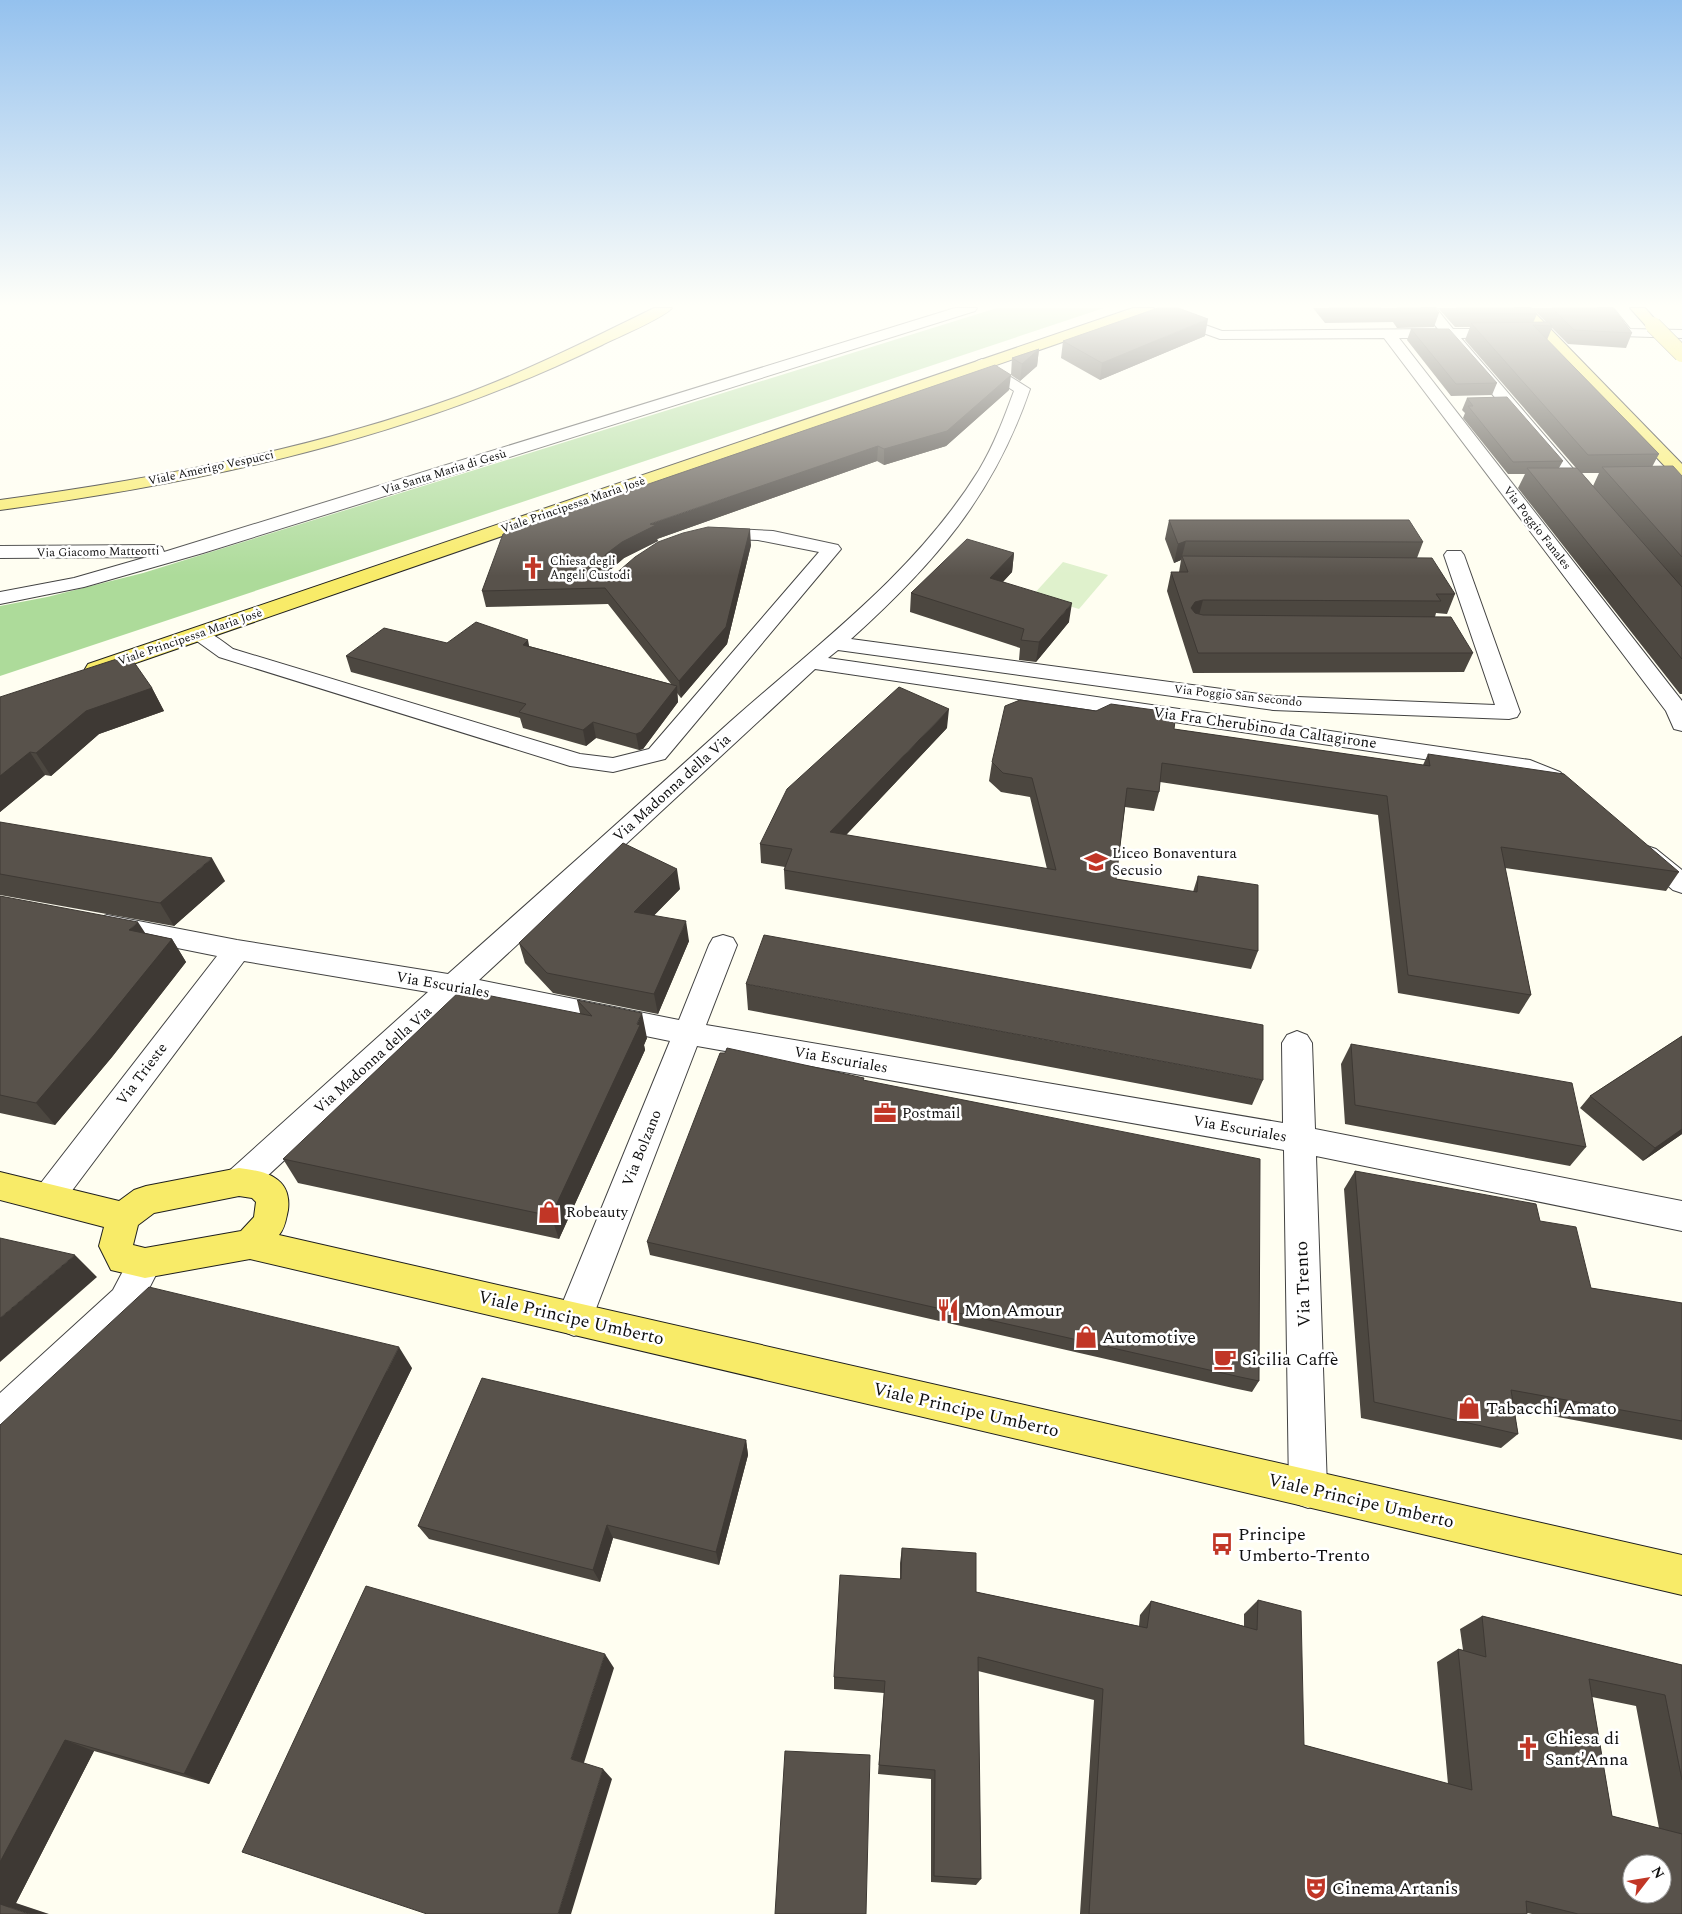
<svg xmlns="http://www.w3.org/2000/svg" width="1682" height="1914" font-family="Spectral,serif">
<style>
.forest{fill:#addb9a}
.pitch{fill:#dff1cc}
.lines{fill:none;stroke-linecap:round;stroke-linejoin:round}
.minor-casing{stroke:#424242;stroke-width:2}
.major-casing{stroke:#202020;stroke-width:2}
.minor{fill:#fff;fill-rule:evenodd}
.major{fill:#f8eb68;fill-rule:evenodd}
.major-bridge-casing{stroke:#202020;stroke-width:17;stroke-linecap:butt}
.major-bridge{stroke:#f8eb68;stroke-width:16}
.wall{fill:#4c4740;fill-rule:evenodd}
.shaded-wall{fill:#3e3934}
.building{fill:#58524b;stroke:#3e3934;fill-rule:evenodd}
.labels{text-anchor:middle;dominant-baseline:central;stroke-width:5;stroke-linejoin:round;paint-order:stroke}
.far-street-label{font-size:12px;fill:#0f0f0f;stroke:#fff}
.far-poi-label{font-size:12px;fill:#0f0f0f;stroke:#fff;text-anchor:start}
.street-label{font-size:15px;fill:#0f0f0f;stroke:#fff}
.poi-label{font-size:15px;fill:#0f0f0f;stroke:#fff;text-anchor:start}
.near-street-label{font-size:18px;fill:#0f0f0f;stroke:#fff}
.near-poi-label{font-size:18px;fill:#0f0f0f;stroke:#fff;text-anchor:start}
</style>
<rect width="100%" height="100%" fill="#fffef1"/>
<!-- forest -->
<path class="forest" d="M 997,308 L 1104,308 L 0,676 L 0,606 L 47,597 L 143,573 Z"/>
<!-- pitch -->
<path class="pitch" d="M 1063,562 L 1108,575 L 1079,609 L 1033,595 Z"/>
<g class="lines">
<defs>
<path id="minor" d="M 955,308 L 977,308 L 975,311 L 203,553 L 84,587 L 0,604 L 0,592 L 74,578 L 147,557 L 0,558 L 0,546 L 155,545 L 162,547 L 164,552 Z
M 1421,308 L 1436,308 L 1453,329 L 1503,329 L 1510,333 L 1503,337 L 1461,338 L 1593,492 L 1596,496 L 1593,500 L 1581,500 L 1445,338 L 1399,338 L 1682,701 L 1682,731 L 1674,729 L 1666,711 L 1384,338 L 1220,339 L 1167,320 L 1165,317 L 1172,313 L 1222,331 L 1438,329 Z
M 1598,308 L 1613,308 L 1630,329 L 1682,330 L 1682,338 L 1621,336 Z
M 982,359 L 1030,389 C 993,497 934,564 851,639 L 1273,696 L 1495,705 L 1444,555 L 1447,551 L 1461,551 L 1464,555 L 1520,712 L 1517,717 L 1509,719 L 1273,710 L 838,650 L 828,658 L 1530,760 L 1560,772 L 1577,788 L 1573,793 C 1559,797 1555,790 1544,783 C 1538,779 1531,777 1525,774 L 815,669 L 479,980 L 679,1020 L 709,945 L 713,938 L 723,935 L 733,938 L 737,945 L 706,1025 L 1283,1123 L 1282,1043 L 1287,1035 L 1297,1031 L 1307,1035 L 1312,1043 L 1315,1129 L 1682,1201 L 1682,1231 L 1316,1156 L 1327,1489 L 1322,1503 L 1308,1508 L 1294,1503 L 1289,1489 L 1284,1150 L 697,1046 L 592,1319 L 586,1331 L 574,1336 L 562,1331 L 556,1319 L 670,1041 L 460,998 L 250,1192 L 239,1196 L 228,1192 L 223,1182 L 228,1172 L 428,992 L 244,961 L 59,1208 L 48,1212 L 37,1208 L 32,1198 L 37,1188 L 217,956 L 98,932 L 94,925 L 98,918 L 107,915 L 237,940 L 448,974 C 543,890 637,806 731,721 C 819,643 916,572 979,470 C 994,445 1004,418 1014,391 L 977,367 L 974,364 L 977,361 Z
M 714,528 L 773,531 L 838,545 L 841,549 L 665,759 L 613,772 L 570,766 L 219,657 L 187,634 L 190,630 C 206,626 220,640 233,649 L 580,754 L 613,758 L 649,749 L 819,552 L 758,540 L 707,538 L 705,534 L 707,530 Z
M 1647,846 L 1656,849 L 1682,870 L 1682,893 L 1673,890 L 1638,861 L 1634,855 L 1638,849 Z
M 145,1248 L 157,1252 L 162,1263 L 137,1312 L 13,1431 L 0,1437 L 0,1393 L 113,1290 L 133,1252 Z"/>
<path id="major" d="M 654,308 L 672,308 C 664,318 616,338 602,345 C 411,438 209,482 0,510 L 0,500 C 155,479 310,450 457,397 C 525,372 589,340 654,308 Z
M 1133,308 L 1154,308 L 1152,311 L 104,674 L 96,675 L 88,674 L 85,669 L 88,664 Z
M 1515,308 L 1530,308 L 1682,464 L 1682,479 L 1676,478 Z
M 1630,308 L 1645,308 L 1660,325 L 1653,329 L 1648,328 Z
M 239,1168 C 265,1171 292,1177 288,1210 C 286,1219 285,1228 279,1235 L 1682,1555 L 1682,1595 L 250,1259 L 145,1278 L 111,1270 L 99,1246 L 104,1227 L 0,1200 L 0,1172 L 119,1201 L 134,1190 L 146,1186 ZM 239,1196 L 252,1198 L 256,1202 L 254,1217 L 241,1231 L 145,1248 L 133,1245 L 138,1225 L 154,1213 Z"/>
</defs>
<!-- minor casing -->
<use href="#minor" class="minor-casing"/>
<!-- major casing -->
<use href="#major" class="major-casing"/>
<!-- minor -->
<use href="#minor" class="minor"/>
<!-- major -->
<use href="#major" class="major"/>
<defs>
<path id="major-bridge" d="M 1653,325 L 1682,354"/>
</defs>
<!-- major-bridge casing -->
<use href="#major-bridge" class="major-bridge-casing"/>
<!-- major-bridge -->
<use href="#major-bridge" class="major-bridge"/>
</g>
<!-- wall -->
<path class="wall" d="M 1313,308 L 1435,308 L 1439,313 L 1434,327 L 1397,328 L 1393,322 L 1325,323 Z
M 1438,308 L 1532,308 L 1537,314 L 1533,323 L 1546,322 L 1532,308 L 1613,308 L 1632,333 L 1626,348 L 1568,344 L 1552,328 L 1547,340 L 1659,454 L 1652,467 L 1682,476 L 1682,694 L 1680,694 L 1518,488 L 1525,474 L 1508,474 L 1463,418 L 1465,413 L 1462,410 L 1467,398 L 1563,461 L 1559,468 L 1576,468 L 1465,340 L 1470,327 L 1455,327 ZM 1582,473 L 1599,473 L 1593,486 Z
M 1411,329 L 1497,383 L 1492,395 L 1451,396 L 1407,340 Z
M 1205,336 L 1100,380 L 1061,358 L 1063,341 Z
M 1039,349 L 1037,366 L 1020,381 L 1011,375 L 1012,358 Z
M 1009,390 L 946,446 L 884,465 L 877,461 L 657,539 L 658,541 L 624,558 L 609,571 L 604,576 L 613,576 L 751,545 L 727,644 L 681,698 L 677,693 L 678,702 L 643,749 L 639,750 L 596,738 L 586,746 L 523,728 L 520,718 L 351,672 L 346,656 L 447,643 L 529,646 L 671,684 L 608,604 L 486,607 L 482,591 Z
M 1169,520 L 1423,542 L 1417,558 L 1455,594 L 1447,614 L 1436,613 L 1435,617 L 1473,653 L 1464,672 L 1193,673 L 1167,591 L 1171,572 L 1179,572 L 1181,560 L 1174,563 L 1165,539 Z
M 1014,553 L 1012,572 L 1003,582 L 1069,622 L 1036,662 L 1019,660 L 1020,648 L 910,612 L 911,593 Z
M 152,688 L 164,711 L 99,734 L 51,776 L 45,775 L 0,812 L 0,697 Z
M 947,728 L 846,835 L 1047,869 L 1030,797 L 1001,792 L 989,781 L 992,762 L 1174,729 L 1423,765 L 1428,754 L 1679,872 L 1666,891 L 1505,868 L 1531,995 L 1519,1014 L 1398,993 L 1378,815 L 1160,782 L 1159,792 L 1154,811 L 1125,807 L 1116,879 L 1193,892 L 1198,876 L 1258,951 L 1251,969 L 785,889 L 784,870 L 785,867 L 761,863 L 760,844 Z
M 0,822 L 225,881 L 174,926 L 0,895 Z
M 680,889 L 654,915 L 689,941 L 658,1014 L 553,993 L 525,963 L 519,943 Z
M 0,896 L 145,933 L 172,939 L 186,962 L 112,1057 L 55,1125 L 0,1113 Z
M 746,984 L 1263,1080 L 1252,1105 L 748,1010 Z
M 577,1000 L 647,1038 L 644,1045 L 645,1050 L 559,1239 L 298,1183 L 283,1159 L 580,1013 Z
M 1682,1036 L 1682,1134 L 1643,1161 L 1580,1108 L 1590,1096 Z
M 1351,1044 L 1586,1147 L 1570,1166 L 1345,1124 L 1341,1064 Z
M 864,1078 L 863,1081 L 1259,1381 L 1252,1392 L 1233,1388 L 650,1255 L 647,1242 Z
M 1355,1171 L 1540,1221 L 1591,1288 L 1682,1303 L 1682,1440 L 1514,1409 L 1518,1434 L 1501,1448 L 1361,1418 L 1344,1189 Z
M 412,1368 L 209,1784 L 94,1751 L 16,1903 L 0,1914 L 0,1425 Z
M 746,1440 L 748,1455 L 719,1565 L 613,1538 L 600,1582 L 429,1539 L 418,1526 Z
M 902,1548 L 976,1592 L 1139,1626 L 1140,1615 L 1151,1601 L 1244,1626 L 1244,1614 L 1258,1600 L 1304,1745 L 1448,1784 L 1437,1662 L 1458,1649 L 1463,1650 L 1460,1629 L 1482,1616 L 1682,1665 L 1682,1914 L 1532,1914 L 1527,1913 L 1527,1914 L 1080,1914 L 1094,1700 L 978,1671 L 981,1879 L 976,1885 L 931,1882 L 931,1779 L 878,1774 L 884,1693 L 834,1689 L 834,1677 L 900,1579 L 900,1563 ZM 1592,1697 L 1636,1706 L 1659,1828 L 1612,1816 Z"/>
<!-- shaded-wall -->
<path class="shaded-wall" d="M 1208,319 L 1205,336 L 1100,380 L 1102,363 Z
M 1039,349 L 1037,366 L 1020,381 L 1022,364 Z
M 1011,375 L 1009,390 L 946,446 L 884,465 L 884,449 Z
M 878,446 L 877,461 L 657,539 L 658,541 L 624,558 L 609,571 L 595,587 L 592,570 L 606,554 L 622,542 L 650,524 Z
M 750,529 L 751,545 L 727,644 L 681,698 L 679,681 Z
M 1186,541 L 1181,560 L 1174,563 L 1178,544 Z
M 1014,553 L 1012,572 L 988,597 L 990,578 Z
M 1203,600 L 1198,619 L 1191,608 L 1195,602 Z
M 1072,603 L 1069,622 L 1036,662 L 1039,642 Z
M 528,640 L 531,656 L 523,645 Z
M 677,686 L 678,702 L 643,749 L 639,750 L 636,734 Z
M 152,688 L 164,711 L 99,734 L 51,776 L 36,753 L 86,711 Z
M 949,709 L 947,728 L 830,852 L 830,832 Z
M 593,722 L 596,738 L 586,746 L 583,730 Z
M 30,752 L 45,775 L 0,812 L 0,776 Z
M 212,858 L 225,881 L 174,926 L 160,903 Z
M 677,869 L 680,889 L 638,932 L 634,912 Z
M 686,921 L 689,941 L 658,1014 L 654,994 Z
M 138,922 L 153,945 L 129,930 Z
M 172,939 L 186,962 L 112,1057 L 55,1125 L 36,1103 Z
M 642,1013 L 647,1038 L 644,1045 L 645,1050 L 559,1239 L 551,1216 Z
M 1682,1129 L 1682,1134 L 1643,1161 L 1655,1148 Z
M 75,1255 L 97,1277 L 0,1362 L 0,1318 Z
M 399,1347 L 412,1368 L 209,1784 L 184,1774 Z
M 746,1440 L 748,1455 L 719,1565 L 716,1552 Z
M 607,1525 L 613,1538 L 600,1582 L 593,1570 Z
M 605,1654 L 614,1668 L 582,1769 L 571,1759 Z
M 65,1740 L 94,1751 L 16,1903 L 49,1914 L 29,1914 L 0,1904 L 0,1862 Z
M 603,1769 L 612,1779 L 571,1914 L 558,1914 Z"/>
<!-- building -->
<path class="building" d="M 1158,308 L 1178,308 L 1208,319 L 1102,363 L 1063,341 Z
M 1329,308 L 1381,308 L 1329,309 Z
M 1397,308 L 1435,308 L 1439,313 L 1402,313 Z
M 1456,308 L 1532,308 L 1537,314 L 1460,313 Z
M 1552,308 L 1613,308 L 1632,333 L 1574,330 Z
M 1549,322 L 1552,326 L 1533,325 L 1659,454 L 1588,455 L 1471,323 Z
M 1411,329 L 1449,329 L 1497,383 L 1456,384 Z
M 1039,349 L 1022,364 L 1012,358 Z
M 995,365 L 1011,375 L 947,431 L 884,449 L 878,446 L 650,524 L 656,525 L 622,542 L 606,554 L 592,570 L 597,576 L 613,576 L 635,557 L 658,542 L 683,533 L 708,527 L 750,529 L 726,627 L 679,681 L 605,588 L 482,591 L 503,534 Z
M 1507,397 L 1563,461 L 1513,462 L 1468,406 L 1473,406 L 1467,398 Z
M 1673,466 L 1682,476 L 1682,557 L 1602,467 Z
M 1527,468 L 1577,468 L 1682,587 L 1682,659 Z
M 1169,520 L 1409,520 L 1423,542 L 1186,541 L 1178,544 Z
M 967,539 L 1014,553 L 990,578 L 1072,603 L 1039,642 L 1021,640 L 1024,629 L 911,593 Z
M 1182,556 L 1432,558 L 1455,594 L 1436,594 L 1441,601 L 1203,600 L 1195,602 L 1191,608 L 1195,613 L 1203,615 L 1451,617 L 1473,653 L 1198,653 L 1171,572 L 1188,572 Z
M 476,622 L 528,640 L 523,645 L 677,686 L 641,732 L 636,734 L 593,722 L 583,730 L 519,712 L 526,704 L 346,656 L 384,628 L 447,643 Z
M 129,655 L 152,688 L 86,711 L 36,753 L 30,752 L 0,776 L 0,697 Z
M 899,687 L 949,709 L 830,832 L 1056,870 L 1032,778 L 1003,773 L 992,762 L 1005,706 L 1020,700 L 1096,711 L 1111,704 L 1176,713 L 1174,729 L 1430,766 L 1428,754 L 1564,774 L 1679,872 L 1501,847 L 1531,995 L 1408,975 L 1387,796 L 1162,763 L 1159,792 L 1127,788 L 1116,879 L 1197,892 L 1198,876 L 1258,885 L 1258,951 L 784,870 L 792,849 L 760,844 L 787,789 Z
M 0,822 L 212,858 L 160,903 L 0,874 Z
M 623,843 L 677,869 L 634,912 L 686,921 L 654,994 L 547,973 L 519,943 Z
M 0,896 L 138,922 L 129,930 L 172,939 L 95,1034 L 36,1103 L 0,1095 Z
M 764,935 L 1263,1025 L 1263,1080 L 746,984 Z
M 461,990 L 592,1016 L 577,1000 L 642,1013 L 637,1024 L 640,1025 L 551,1216 L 283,1159 Z
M 1682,1036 L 1682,1129 L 1655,1148 L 1590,1096 Z
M 1351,1044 L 1572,1083 L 1586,1147 L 1355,1105 Z
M 727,1048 L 864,1078 L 863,1080 L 1260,1159 L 1259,1381 L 1240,1377 L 647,1242 L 720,1053 L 725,1053 Z
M 1355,1171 L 1536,1204 L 1540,1221 L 1576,1227 L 1591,1288 L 1682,1303 L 1682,1421 L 1511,1390 L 1518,1434 L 1374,1402 Z
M 0,1238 L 75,1255 L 0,1318 Z
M 149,1287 L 399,1347 L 184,1774 L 65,1740 L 0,1862 L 0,1425 Z
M 482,1378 L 746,1440 L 716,1552 L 607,1525 L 593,1570 L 418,1526 Z
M 902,1548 L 976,1553 L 976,1592 L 1147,1628 L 1151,1601 L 1257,1630 L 1258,1600 L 1301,1611 L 1304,1745 L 1472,1790 L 1458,1649 L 1486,1657 L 1482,1616 L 1682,1665 L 1682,1780 L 1665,1695 L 1589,1679 L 1612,1816 L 1682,1834 L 1682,1914 L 1578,1914 L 1526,1901 L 1527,1914 L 1089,1914 L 1103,1689 L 978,1657 L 981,1879 L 934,1876 L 935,1770 L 879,1765 L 885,1681 L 834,1677 L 840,1575 L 901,1579 ZM 1632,1864 L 1662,1864 L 1662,1894 L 1632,1894 Z
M 366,1586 L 605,1654 L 571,1759 L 603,1769 L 558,1914 L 427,1914 L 242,1852 Z
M 785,1751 L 870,1755 L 866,1914 L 775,1914 Z
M 0,1904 L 29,1914 L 0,1914 Z"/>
<!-- sky -->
<linearGradient id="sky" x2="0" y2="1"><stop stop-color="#94c1ee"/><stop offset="0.53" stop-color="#fffff9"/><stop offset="1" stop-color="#fffff9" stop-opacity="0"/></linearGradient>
<rect width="1682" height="576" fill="url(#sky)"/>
<!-- icons -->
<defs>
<symbol id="church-bare" viewBox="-9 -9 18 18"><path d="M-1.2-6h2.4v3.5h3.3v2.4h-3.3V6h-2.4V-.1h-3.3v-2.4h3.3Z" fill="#c13626" stroke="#fff" stroke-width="2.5" paint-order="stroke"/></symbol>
<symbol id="school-bare" viewBox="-9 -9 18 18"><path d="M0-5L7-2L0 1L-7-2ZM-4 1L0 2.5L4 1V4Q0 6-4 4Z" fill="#c13626" stroke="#fff" stroke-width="2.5" paint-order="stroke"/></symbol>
<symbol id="office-bare" viewBox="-9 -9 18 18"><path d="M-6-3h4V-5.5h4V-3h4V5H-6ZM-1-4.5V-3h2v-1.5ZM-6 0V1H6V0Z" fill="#c13626" stroke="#fff" stroke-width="2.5" paint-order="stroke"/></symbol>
<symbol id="shop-bare" viewBox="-9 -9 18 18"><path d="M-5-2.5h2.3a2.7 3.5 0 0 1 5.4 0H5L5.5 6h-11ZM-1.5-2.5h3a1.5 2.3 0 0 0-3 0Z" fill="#c13626" stroke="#fff" stroke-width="2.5" paint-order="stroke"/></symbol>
<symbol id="restaurant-bare" viewBox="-9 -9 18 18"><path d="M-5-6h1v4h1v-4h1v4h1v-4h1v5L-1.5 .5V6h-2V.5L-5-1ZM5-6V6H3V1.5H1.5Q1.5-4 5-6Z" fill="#c13626" stroke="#fff" stroke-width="2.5" paint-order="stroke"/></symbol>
<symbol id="cafe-bare" viewBox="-9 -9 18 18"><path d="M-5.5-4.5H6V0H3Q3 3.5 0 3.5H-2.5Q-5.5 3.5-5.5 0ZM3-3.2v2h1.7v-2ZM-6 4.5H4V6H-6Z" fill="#c13626" stroke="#fff" stroke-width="2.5" paint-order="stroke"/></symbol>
<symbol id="bus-bare" viewBox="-9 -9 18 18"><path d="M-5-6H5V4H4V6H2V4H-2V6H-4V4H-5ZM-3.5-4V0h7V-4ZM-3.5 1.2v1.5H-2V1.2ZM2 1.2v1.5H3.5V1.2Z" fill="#c13626" stroke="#fff" stroke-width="2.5" paint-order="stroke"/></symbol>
<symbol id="theatre-bare" viewBox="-9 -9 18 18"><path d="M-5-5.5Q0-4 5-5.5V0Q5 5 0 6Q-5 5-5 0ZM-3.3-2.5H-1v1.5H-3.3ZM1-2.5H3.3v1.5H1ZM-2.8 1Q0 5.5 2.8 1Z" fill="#c13626" stroke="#fff" stroke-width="2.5" paint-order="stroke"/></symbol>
</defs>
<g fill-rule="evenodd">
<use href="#church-bare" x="517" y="552" width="32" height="32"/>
<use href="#school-bare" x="1080" y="846" width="32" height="32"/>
<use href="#office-bare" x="869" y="1097" width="32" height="32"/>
<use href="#shop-bare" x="533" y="1196" width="32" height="32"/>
<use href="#restaurant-bare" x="932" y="1294" width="32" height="32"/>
<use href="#shop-bare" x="1070" y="1321" width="32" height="32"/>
<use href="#cafe-bare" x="1209" y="1343" width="32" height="32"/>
<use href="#shop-bare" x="1453" y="1392" width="32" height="32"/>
<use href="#bus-bare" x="1206" y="1528" width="32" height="32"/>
<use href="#church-bare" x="1512" y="1732" width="32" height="32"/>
<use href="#theatre-bare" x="1300" y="1872" width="32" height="32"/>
</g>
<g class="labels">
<!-- far-street labels -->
<g class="far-street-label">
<text transform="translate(211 468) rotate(-12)">Viale Amerigo Vespucci</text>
<text transform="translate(444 472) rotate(-17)">Via Santa Maria di Gesù</text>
<text transform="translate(573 505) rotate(-19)">Viale Principessa Maria Josè</text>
<text transform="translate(1537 528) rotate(52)">Via Poggio Fanales</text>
<text transform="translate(98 552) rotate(-1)">Via Giacomo Matteotti</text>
<text transform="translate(190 637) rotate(-19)">Viale Principessa Maria Josè</text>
<text transform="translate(1238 696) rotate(6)">Via Poggio San Secondo</text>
</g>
<!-- far-poi labels -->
<g class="far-poi-label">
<text x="550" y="561">Chiesa degli<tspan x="550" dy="14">Angeli Custodi</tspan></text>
</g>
<!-- street labels -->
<g class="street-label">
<text transform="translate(1265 728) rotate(8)">Via Fra Cherubino da Caltagirone</text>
<text transform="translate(672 788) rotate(-42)">Via Madonna della Via</text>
<text transform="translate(443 985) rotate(10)">Via Escuriales</text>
<text transform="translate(373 1060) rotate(-42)">Via Madonna della Via</text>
<text transform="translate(841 1060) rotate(10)">Via Escuriales</text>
<text transform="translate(142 1074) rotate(-53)">Via Trieste</text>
<text transform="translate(1240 1129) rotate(10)">Via Escuriales</text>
<text transform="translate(642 1148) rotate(-68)">Via Bolzano</text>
</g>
<!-- poi labels -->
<g class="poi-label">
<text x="1112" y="853">Liceo Bonaventura<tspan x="1112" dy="17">Secusio</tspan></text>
<text x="902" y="1113">Postmail</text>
<text x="566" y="1212">Robeauty</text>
</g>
<!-- near-street labels -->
<g class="near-street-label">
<text transform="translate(1303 1284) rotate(-92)">Via Trento</text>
<text transform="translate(571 1318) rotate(13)">Viale Principe Umberto</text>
<text transform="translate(966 1410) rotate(13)">Viale Principe Umberto</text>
<text transform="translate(1361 1501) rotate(13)">Viale Principe Umberto</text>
</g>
<!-- near-poi labels -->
<g class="near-poi-label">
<text x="964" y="1310">Mon Amour</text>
<text x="1102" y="1337">Automotive</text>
<text x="1242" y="1359">Sicilia Caffè</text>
<text x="1486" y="1408">Tabacchi Amato</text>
<text x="1238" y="1534">Principe<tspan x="1238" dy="21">Umberto-Trento</tspan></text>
<text x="1545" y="1738">Chiesa di<tspan x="1545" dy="21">Sant'Anna</tspan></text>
<text x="1332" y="1888">Cinema Artanis</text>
</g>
</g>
<!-- north arrow -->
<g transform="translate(1647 1879) rotate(59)"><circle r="24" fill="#ffffff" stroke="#9f9f9f"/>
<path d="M0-4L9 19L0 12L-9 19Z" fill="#c13626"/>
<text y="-8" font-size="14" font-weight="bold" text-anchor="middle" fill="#0f0f0f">N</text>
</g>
</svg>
